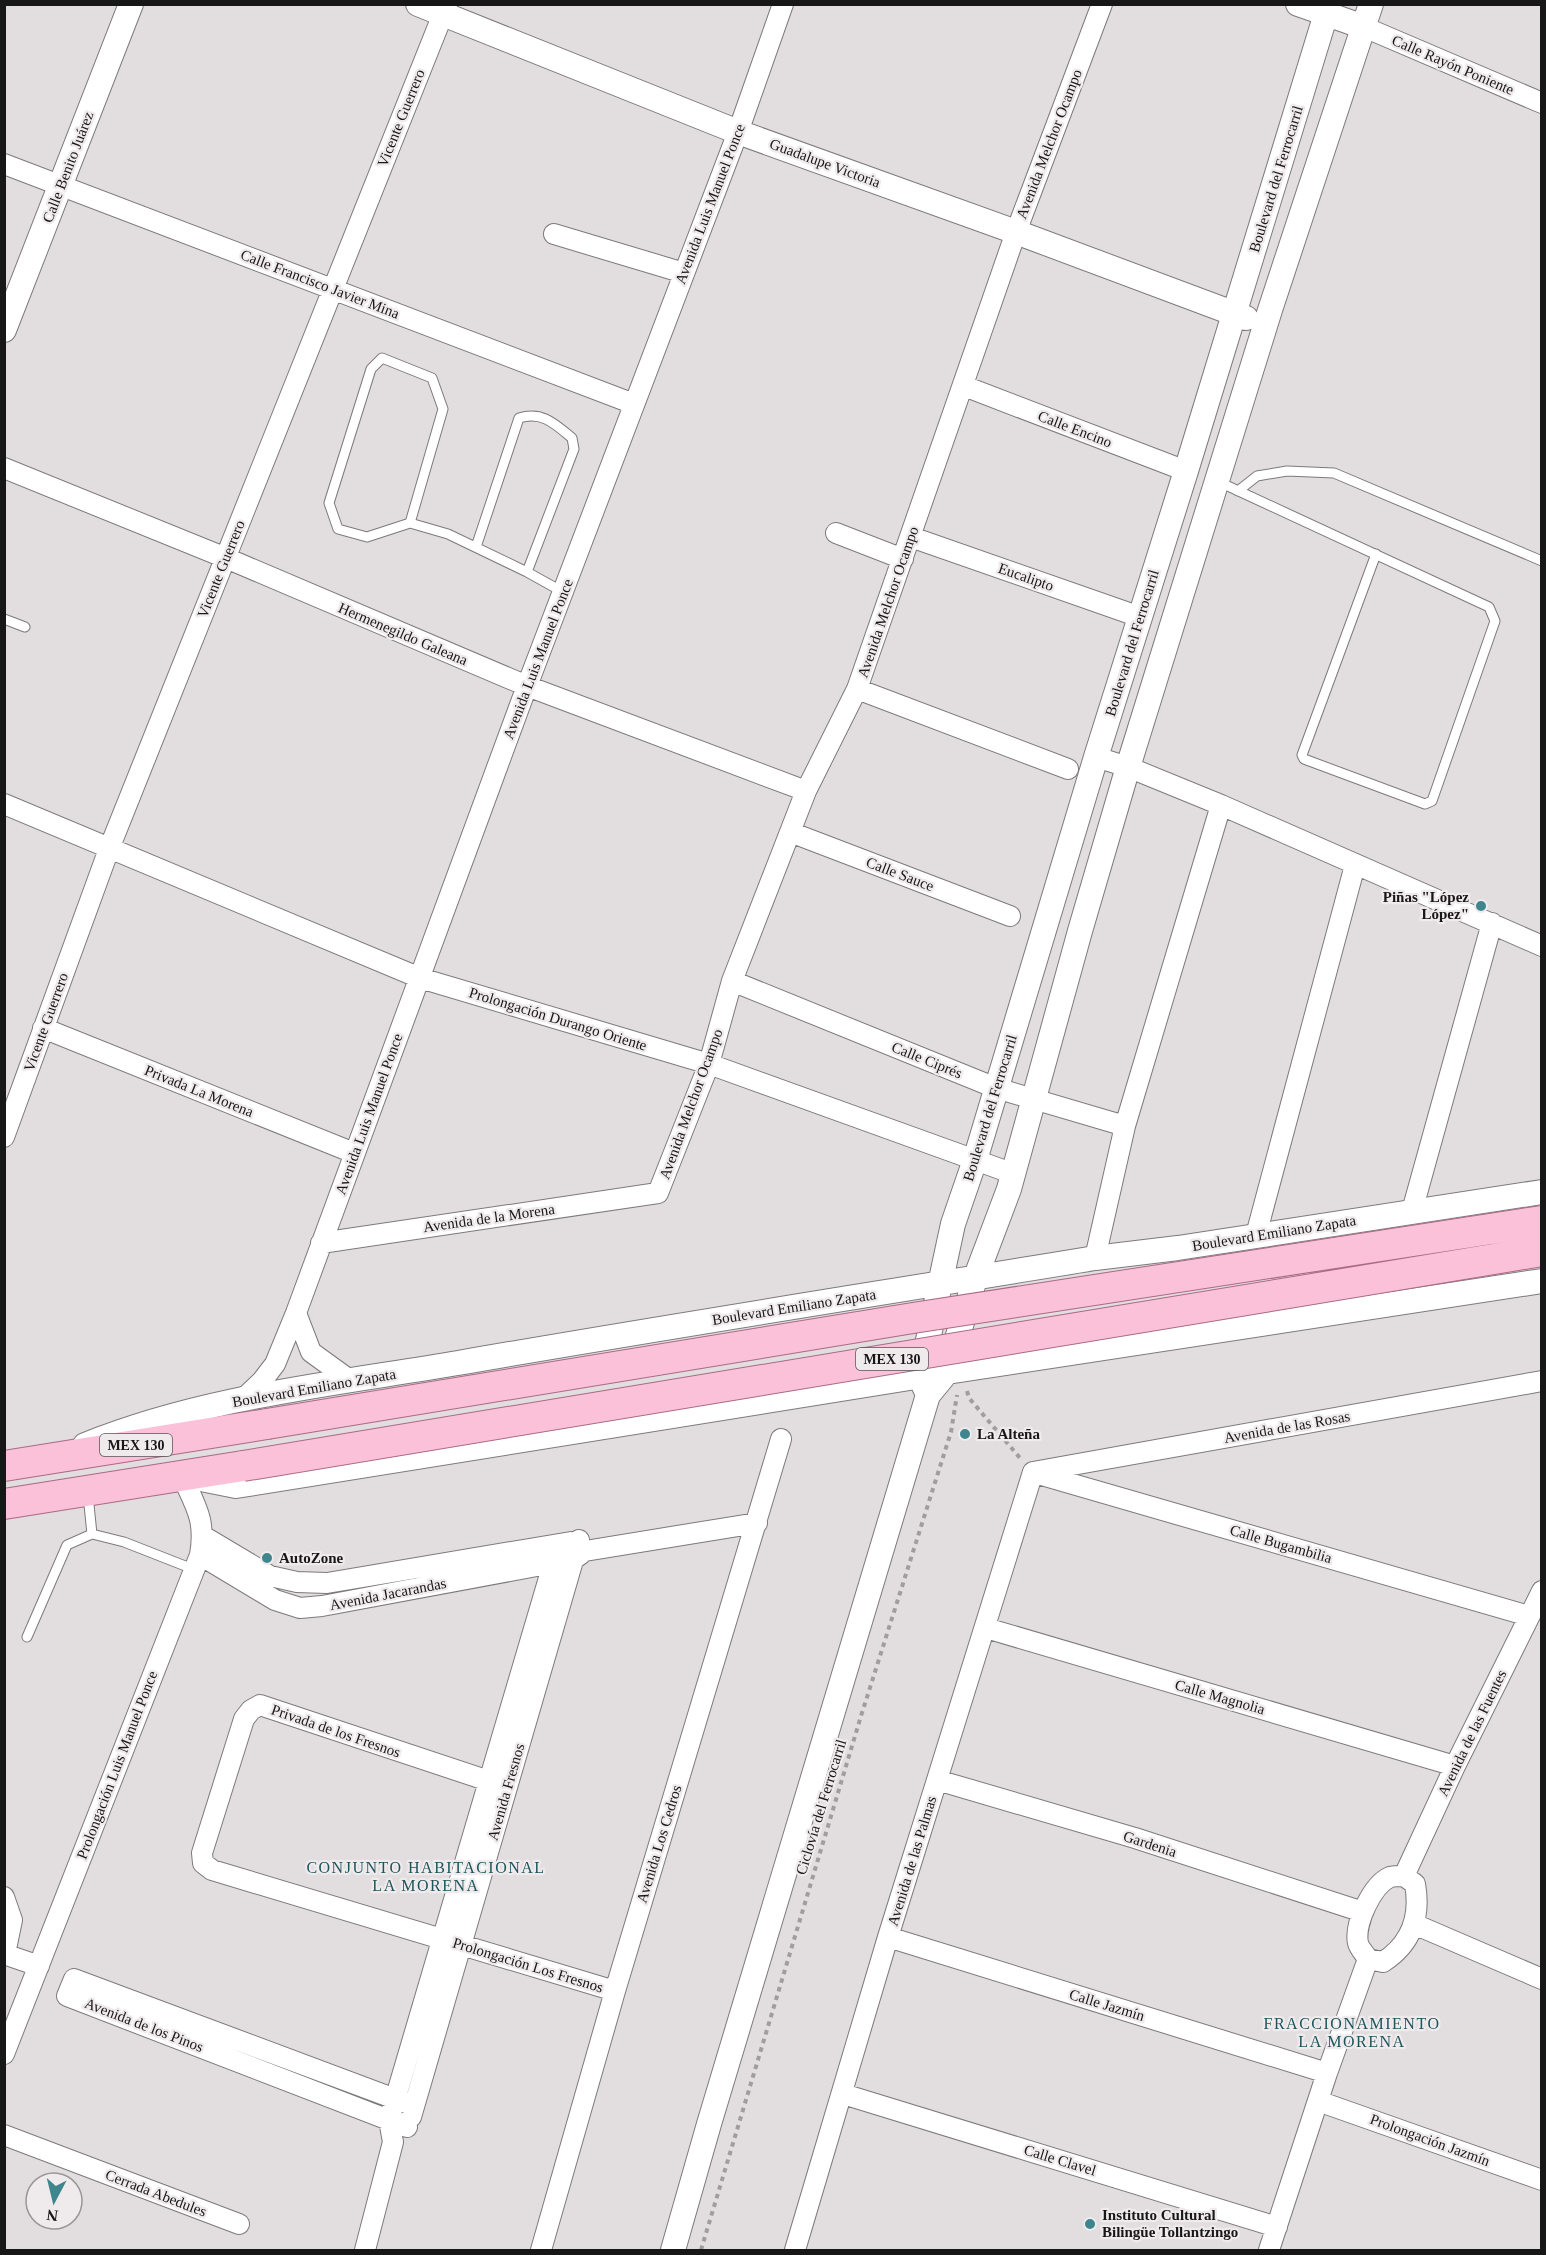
<svg xmlns="http://www.w3.org/2000/svg" width="1546" height="2255" font-family="'Times New Roman',serif">
<style>
.lines{fill:none;stroke-linecap:round;stroke-linejoin:round}
.service-casing{stroke:#7e7a7b;stroke-width:11}
.minor-casing{stroke:#7e7a7b;stroke-width:22}
.tertiary-casing{stroke:#7e7a7b;stroke-width:26}
.primary-casing{stroke:#a96a84;stroke-width:32}
.path{stroke:#a19d9e;stroke-width:4;stroke-dasharray:4.5 4.5;stroke-linecap:butt}
.service{stroke:#fff;stroke-width:9}
.minor{stroke:#fff;stroke-width:20}
.tertiary{stroke:#fff;stroke-width:24}
.primary{stroke:#fac1d8;stroke-width:30}
.primary-bridge-casing{stroke:#a96a84;stroke-width:32;stroke-linecap:butt}
.primary-bridge{stroke:#fac1d8;stroke-width:30}
.poi-dot{fill:#3e858d;stroke:#efeaec;stroke-width:2}
.labels{text-anchor:middle;dominant-baseline:central;stroke-width:4.5;stroke-linejoin:round;paint-order:stroke}
.shield{fill:#efeaec;stroke:#585657;stroke-width:1.5}
.shield-label{font-size:14px;font-weight:bold;fill:#181717}
.street-label{font-size:15px;fill:#181717;stroke:#efeaec}
.poi-label{font-size:15px;font-weight:bold;fill:#181717;stroke:#efeaec;text-anchor:start}
.neighbourhood-label{font-size:16px;letter-spacing:1.5px;fill:#1a555b;stroke:#efeaec}
</style>
<rect width="100%" height="100%" fill="#e2dddf"/>
<g class="lines">
<defs>
<path id="service" d="M 1217,481 L 1489,607 L 1495,621 L 1432,801 L 1425,804 L 1304,759 L 1302,755 L 1376,554
M 1238,491 L 1257,476 L 1287,471 L 1334,473 L 1542,561
M 410,523 L 443,409 L 432,378 L 382,358 L 371,369 L 329,503 L 338,529 L 367,537 L 410,523 L 448,534 L 527,572 L 563,592
M 476,547 L 519,418 C 543,411 555,424 572,438 L 574,449 L 527,572
M 4,619 L 25,627
M 88,1495 L 92,1534
M 27,1637 L 67,1545 L 92,1534 L 124,1542 L 193,1569"/>
<path id="minor" d="M 1364,27 L 1542,103
M 4,164 L 634,404
M 554,234 L 684,273
M 964,386 L 1186,471
M 4,468 L 226,558 L 527,686 L 806,791
M 836,533 L 903,559
M 911,537 L 1140,617
M 857,689 L 1068,769
M 1096,757 L 1128,767 L 1221,805 L 1542,946
M 4,804 L 420,978 L 709,1064 L 1014,1174
M 790,832 L 1010,916
M 732,981 L 996,1088 L 1125,1126
M 43,1028 L 354,1153
M 4,1137 L 109,849 L 447,4
M 1412,1211 L 1492,923
M 1256,1235 L 1355,865
M 321,1243 L 658,1193 L 709,1064 L 732,981 L 806,791 L 857,689 L 1016,232 L 1102,4
M 1095,1258 L 1125,1126 L 1221,805
M 296,1313 L 311,1352 L 351,1381
M 243,1399 L 262,1381 L 275,1364 L 296,1313 L 527,686 L 738,132 L 783,4
M 1033,1472 L 1542,1381
M 1038,1474 L 1529,1616
M 203,1536 L 270,1576 L 297,1582 L 327,1583 L 571,1542
M 200,1555 L 275,1600 L 300,1608 L 322,1606 L 574,1559 L 585,1551 L 757,1523
M 986,1628 L 1455,1766
M 937,1780 L 1135,1838 L 1363,1912
M 507,1787 L 260,1705 L 251,1710 L 244,1719 L 202,1853 L 203,1863 L 212,1870 L 615,1991
M 1404,1876 L 1455,1766 L 1542,1591
M 1404,1876 L 1415,1884 C 1421,1917 1411,1944 1383,1962 L 1368,1959 C 1365,1954 1359,1948 1358,1943 C 1354,1924 1372,1885 1390,1877 C 1394,1876 1400,1876 1404,1876 Z
M 4,1897 L 12,1920 L 5,1954
M 1414,1924 L 1542,1979
M 888,1937 L 1327,2073
M 4,1954 L 39,1966
M 4,2054 L 200,1555 C 206,1520 196,1507 182,1476
M 843,2094 L 1277,2227
M 1318,2101 L 1542,2180
M 411,2117 L 579,1540
M 407,2127 L 67,1996 L 74,1979 L 414,2106
M 4,2135 L 239,2224
M 365,2250 L 393,2142 L 389,2120 L 559,1544
M 541,2250 L 615,1991 L 781,1439
M 795,2250 L 888,1937 L 1033,1472
M 1269,2250 L 1327,2073 L 1368,1959"/>
<path id="tertiary" d="M 418,4 L 738,132 L 1016,232 L 1246,318
M 1298,4 L 1364,27
M 4,330 L 131,4
M 928,1395 L 920,1377 L 953,1224 L 975,1160 L 1096,757 L 1186,471 L 1329,4
M 85,1445 C 203,1397 333,1384 458,1363 C 670,1326 883,1293 1095,1258 L 1178,1248 L 1542,1192
M 196,1478 L 236,1486 L 947,1372 L 1542,1281
M 673,2250 L 709,2124 L 928,1395 L 947,1372 L 975,1279 L 1009,1189 L 1080,931 L 1128,767 L 1270,310 L 1371,4"/>
<path id="primary" d="M 4,1466 L 267,1424
M 4,1504 L 243,1466"/>
</defs>
<!-- service casing -->
<use href="#service" class="service-casing"/>
<!-- minor casing -->
<use href="#minor" class="minor-casing"/>
<!-- tertiary casing -->
<use href="#tertiary" class="tertiary-casing"/>
<!-- primary casing -->
<use href="#primary" class="primary-casing"/>
<!-- path -->
<path class="path" d="M 967,1391 L 969,1398 L 1020,1458
M 701,2250 L 861,1716 L 951,1432 L 957,1395"/>
<!-- service -->
<use href="#service" class="service"/>
<!-- minor -->
<use href="#minor" class="minor"/>
<!-- tertiary -->
<use href="#tertiary" class="tertiary"/>
<!-- primary -->
<use href="#primary" class="primary"/>
<defs>
<path id="primary-bridge" d="M 267,1424 L 913,1318 L 1542,1221
M 243,1466 L 1542,1251"/>
</defs>
<!-- primary-bridge casing -->
<use href="#primary-bridge" class="primary-bridge-casing"/>
<!-- primary-bridge -->
<use href="#primary-bridge" class="primary-bridge"/>
</g>
<!-- markers -->
<g class="poi-dot">
<circle cx="1481" cy="906" r="6"/>
<circle cx="965" cy="1434" r="6"/>
<circle cx="267" cy="1558" r="6"/>
<circle cx="1090" cy="2224" r="6"/>
</g>
<g class="labels">
<!-- shield labels -->
<g class="shield">
<rect x="856" y="1348" width="72" height="22" rx="4.5"/>
<rect x="100" y="1434" width="72" height="22" rx="4.5"/>
</g>
<g class="shield-label">
<text x="892" y="1359">MEX 130</text>
<text x="136" y="1445">MEX 130</text>
</g>
<!-- street labels -->
<g class="street-label">
<text transform="translate(1453 65) rotate(23)">Calle Rayón Poniente</text>
<text transform="translate(401 118) rotate(-68)">Vicente Guerrero</text>
<text transform="translate(1049 144) rotate(-69)">Avenida Melchor Ocampo</text>
<text transform="translate(825 163) rotate(20)">Guadalupe Victoria</text>
<text transform="translate(68 167) rotate(-69)">Calle Benito Juárez</text>
<text transform="translate(1276 179) rotate(-73)">Boulevard del Ferrocarril</text>
<text transform="translate(710 204) rotate(-69)">Avenida Luis Manuel Ponce</text>
<text transform="translate(320 284) rotate(21)">Calle Francisco Javier Mina</text>
<text transform="translate(1075 429) rotate(21)">Calle Encino</text>
<text transform="translate(221 569) rotate(-68)">Vicente Guerrero</text>
<text transform="translate(1026 577) rotate(19)">Eucalipto</text>
<text transform="translate(888 602) rotate(-71)">Avenida Melchor Ocampo</text>
<text transform="translate(403 634) rotate(23)">Hermenegildo Galeana</text>
<text transform="translate(1132 643) rotate(-73)">Boulevard del Ferrocarril</text>
<text transform="translate(538 659) rotate(-69)">Avenida Luis Manuel Ponce</text>
<text transform="translate(900 874) rotate(21)">Calle Sauce</text>
<text transform="translate(558 1019) rotate(17)">Prolongación Durango Oriente</text>
<text transform="translate(46 1022) rotate(-70)">Vicente Guerrero</text>
<text transform="translate(927 1060) rotate(22)">Calle Ciprés</text>
<text transform="translate(199 1091) rotate(22)">Privada La Morena</text>
<text transform="translate(691 1104) rotate(-70)">Avenida Melchor Ocampo</text>
<text transform="translate(990 1108) rotate(-73)">Boulevard del Ferrocarril</text>
<text transform="translate(369 1114) rotate(-70)">Avenida Luis Manuel Ponce</text>
<text transform="translate(489 1218) rotate(-8)">Avenida de la Morena</text>
<text transform="translate(1274 1233) rotate(-9)">Boulevard Emiliano Zapata</text>
<text transform="translate(794 1307) rotate(-9)">Boulevard Emiliano Zapata</text>
<text transform="translate(314 1388) rotate(-10)">Boulevard Emiliano Zapata</text>
<text transform="translate(1287 1427) rotate(-10)">Avenida de las Rosas</text>
<text transform="translate(1281 1544) rotate(16)">Calle Bugambilia</text>
<text transform="translate(388 1594) rotate(-11)">Avenida Jacarandas</text>
<text transform="translate(1220 1697) rotate(16)">Calle Magnolia</text>
<text transform="translate(336 1731) rotate(19)">Privada de los Fresnos</text>
<text transform="translate(1472 1733) rotate(-64)">Avenida de las Fuentes</text>
<text transform="translate(117 1765) rotate(-69)">Prolongación Luis Manuel Ponce</text>
<text transform="translate(506 1792) rotate(-74)">Avenida Fresnos</text>
<text transform="translate(821 1807) rotate(-73)">Ciclovía del Ferrocarril</text>
<text transform="translate(659 1844) rotate(-73)">Avenida Los Cedros</text>
<text transform="translate(1150 1844) rotate(18)">Gardenia</text>
<text transform="translate(912 1861) rotate(-73)">Avenida de las Palmas</text>
<text transform="translate(528 1965) rotate(17)">Prolongación Los Fresnos</text>
<text transform="translate(1107 2005) rotate(17)">Calle Jazmín</text>
<text transform="translate(144 2025) rotate(21)">Avenida de los Pinos</text>
<text transform="translate(1430 2140) rotate(20)">Prolongación Jazmín</text>
<text transform="translate(1060 2160) rotate(17)">Calle Clavel</text>
<text transform="translate(156 2193) rotate(21)">Cerrada Abedules</text>
</g>
<!-- poi labels -->
<g class="poi-label">
<text x="1469" y="897" text-anchor="end">Piñas "López<tspan x="1469" dy="17">López"</tspan></text>
<text x="977" y="1434">La Alteña</text>
<text x="279" y="1558">AutoZone</text>
<text x="1102" y="2215">Instituto Cultural<tspan x="1102" dy="17">Bilingüe Tollantzingo</tspan></text>
</g>
<!-- neighbourhood labels -->
<g class="neighbourhood-label">
<text x="426" y="1867">CONJUNTO HABITACIONAL<tspan x="426" dy="18">LA MORENA</tspan></text>
<text x="1352" y="2023">FRACCIONAMIENTO<tspan x="1352" dy="18">LA MORENA</tspan></text>
</g>
</g>
<!-- border -->
<rect width="1546" height="2255" fill="none" stroke="#181717" stroke-width="12"/>
<!-- north arrow -->
<g transform="translate(54 2201) rotate(187)"><circle r="28" fill="#efeaec" stroke="#999697" stroke-width="1.5"/>
<path d="M0-4.5L10 22L0 15L-10 22Z" fill="#3e858d"/>
<text y="-9" font-size="16" font-weight="bold" text-anchor="middle" fill="#181717">N</text>
</g>
</svg>
